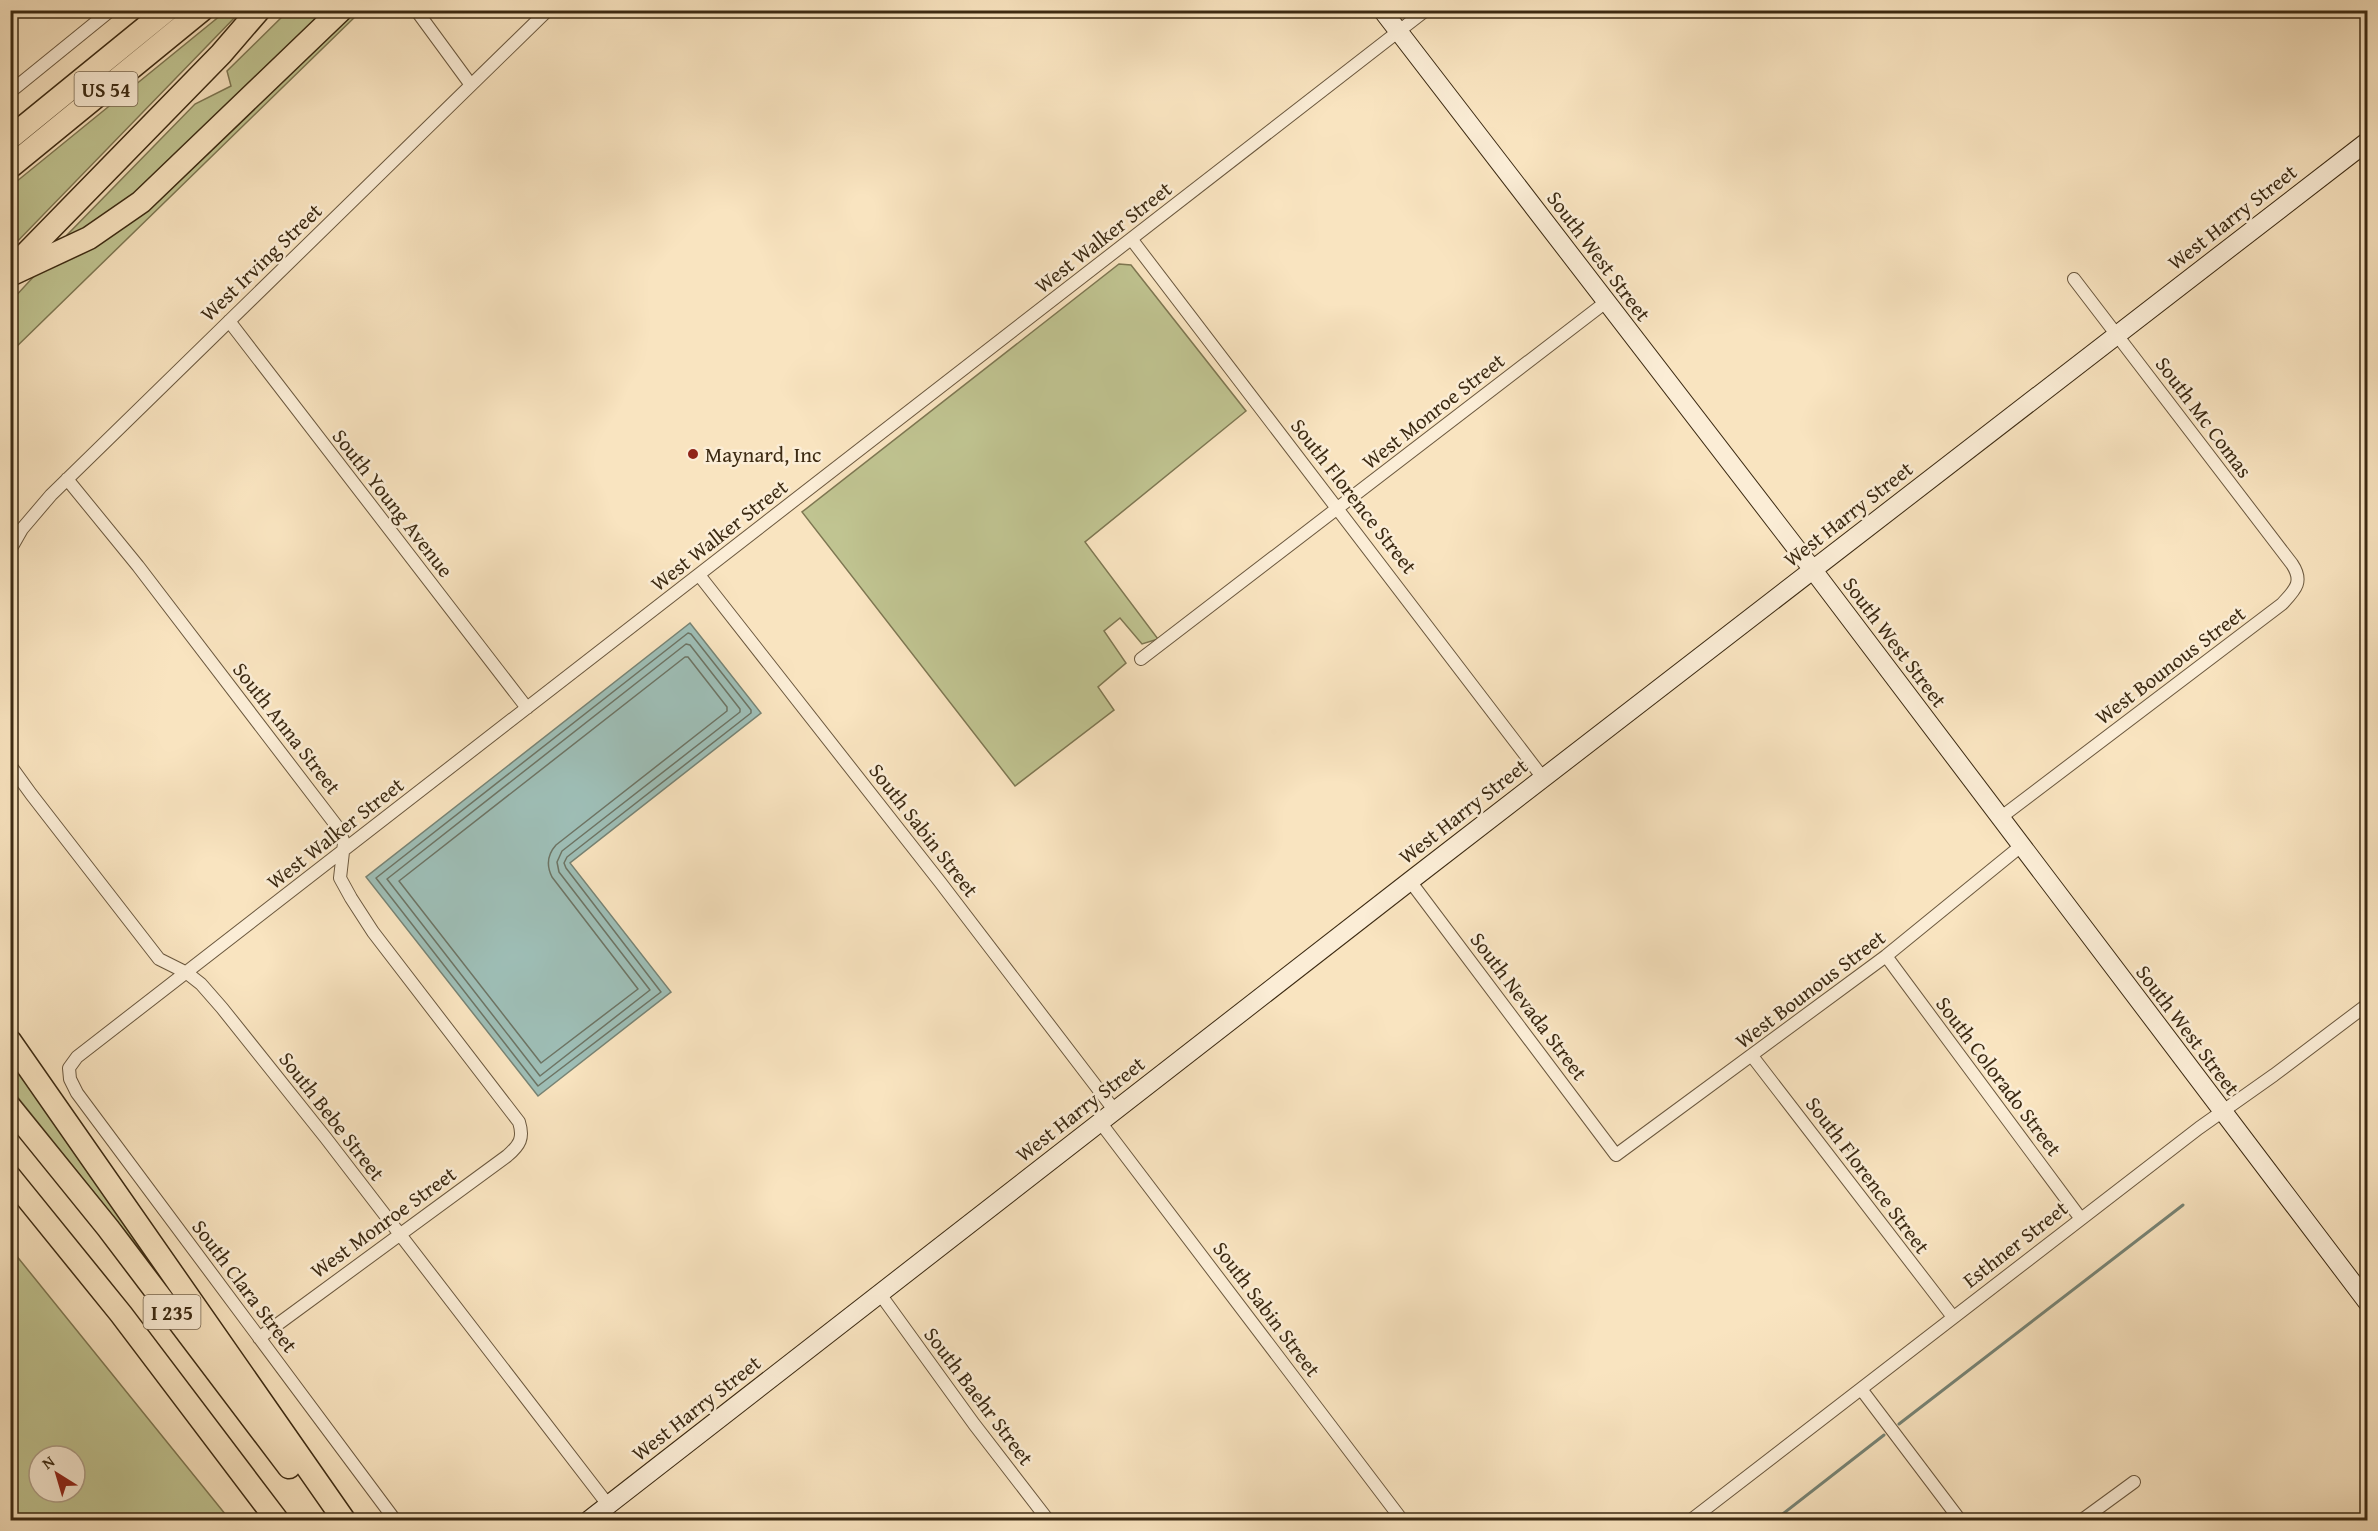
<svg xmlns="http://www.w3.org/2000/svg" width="2378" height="1531" font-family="'Gentium Book Plus',serif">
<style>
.green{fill:#c0c491;stroke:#7e7752;stroke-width:1.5;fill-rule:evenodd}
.water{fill:#9ebeb6;stroke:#778374;stroke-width:1.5}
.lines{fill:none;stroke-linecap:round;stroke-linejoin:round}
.shore{stroke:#6d7464;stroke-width:1.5}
.stream{stroke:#778374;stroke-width:3}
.street-casing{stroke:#6b583e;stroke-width:14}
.secondary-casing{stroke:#3c2a12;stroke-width:20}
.highway-casing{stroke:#3c2a12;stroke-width:25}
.street{stroke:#fbedd6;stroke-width:12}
.secondary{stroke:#fbedd6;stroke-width:18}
.highway{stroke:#f9e4c0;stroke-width:22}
.poi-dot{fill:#8f2418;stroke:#fbedd6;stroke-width:2}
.labels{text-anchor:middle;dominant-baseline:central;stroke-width:5;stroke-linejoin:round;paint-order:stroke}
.shield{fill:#fbedd6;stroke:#75644d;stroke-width:1.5}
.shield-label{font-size:20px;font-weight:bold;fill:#3c2a12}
.street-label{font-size:21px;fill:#3c2a12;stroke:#fbedd6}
.poi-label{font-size:21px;fill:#3c2a12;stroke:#fbedd6;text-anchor:start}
</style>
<rect width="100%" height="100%" fill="#f9e4c0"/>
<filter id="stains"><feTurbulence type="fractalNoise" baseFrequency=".00333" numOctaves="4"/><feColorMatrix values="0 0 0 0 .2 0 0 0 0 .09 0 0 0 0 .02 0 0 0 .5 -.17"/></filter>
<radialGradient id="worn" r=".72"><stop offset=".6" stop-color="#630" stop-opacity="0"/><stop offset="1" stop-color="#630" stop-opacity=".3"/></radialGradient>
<!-- green -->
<path class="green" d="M 226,11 L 241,11 L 11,248 L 11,186 Z
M 288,11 L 330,11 L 135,198 L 72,240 L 67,235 L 195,104 L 231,86 L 227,71 Z
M 352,11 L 361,11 L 11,352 L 11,301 L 37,273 L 90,248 Z
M 1119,264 L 1131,265 L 1246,411 L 1085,542 L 1158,639 L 1142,644 L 1120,618 L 1104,631 L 1126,663 L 1098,687 L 1114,710 L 1015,786 L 802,512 Z
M 10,1059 L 119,1213 L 146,1257 L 11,1089 Z
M 10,1249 L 11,1249 L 230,1520 L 11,1520 ZM 39,1456 L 75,1456 L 75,1492 L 39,1492 Z"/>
<!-- water -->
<path class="water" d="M 690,623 L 761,713 L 570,863 L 671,992 L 538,1096 L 366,877 Z"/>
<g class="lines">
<!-- shore -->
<path class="shore" d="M 688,633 L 691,634 L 751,710 L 751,713 L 567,857 L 564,863 L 566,868 L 661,992 L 538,1086 L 376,878 Z
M 686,644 L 690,645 L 740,709 L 740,712 L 562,851 L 557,862 L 559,872 L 650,990 L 540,1076 L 387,879 Z
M 685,657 L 688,657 L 727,707 L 727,711 L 556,845 C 547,855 546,865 552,877 L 638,989 L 541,1063 L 399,881 Z"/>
<!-- stream -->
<path class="stream" d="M 1899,1424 L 2183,1205
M 1775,1520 L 1884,1435"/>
<defs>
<path id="street" d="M 416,10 L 471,85
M 10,92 L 111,10
M 1132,240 L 1543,778
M 229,321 L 527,708
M 67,479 L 138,566 L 339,829 L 344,843 L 340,878 L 351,898 L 373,932 L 519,1122 C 524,1138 520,1145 507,1156 L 259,1338
M 10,550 L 22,529 L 51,495 L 548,10
M 699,575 L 940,882 L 1115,1111
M 1141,659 L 1606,302
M 10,765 L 31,794 L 159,959 L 187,973 L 201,984 L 222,1008 L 325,1137 L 609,1506
M 2000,818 L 2282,604 C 2295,590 2304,582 2292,564 L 2074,279
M 1410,881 L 1616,1155 L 1886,956 L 2021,846
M 1886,956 L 2081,1219
M 1752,1056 L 1953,1317
M 1100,1122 L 1402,1520
M 880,1294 L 974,1424 L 1048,1520
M 1861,1389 L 1960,1520
M 395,1520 L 77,1093 L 70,1079 L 69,1068 L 77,1057 L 1426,10
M 1691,1520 L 2199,1128 L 2274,1075 L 2368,1004
M 2082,1520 L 2134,1482"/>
<path id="secondary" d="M 1382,10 L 1813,570 L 2368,1303
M 589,1520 L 1410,881 L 2368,141"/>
<path id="highway" d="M 10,138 L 167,10
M 10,167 L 202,10
M 10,270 L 221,54 L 259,10
M 10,275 L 89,238 L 141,202 L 341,10
M 10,1041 L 344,1520
M 10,1107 L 108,1228 L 289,1467
M 10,1177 L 121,1314 L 277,1520"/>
</defs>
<!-- street casing -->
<use href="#street" class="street-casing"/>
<!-- secondary casing -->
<use href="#secondary" class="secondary-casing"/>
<!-- highway casing -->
<use href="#highway" class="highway-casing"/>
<!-- street -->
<use href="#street" class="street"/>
<!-- secondary -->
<use href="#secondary" class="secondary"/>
<!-- highway -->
<use href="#highway" class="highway"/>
</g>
<!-- markers -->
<circle class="poi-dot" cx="693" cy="454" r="6"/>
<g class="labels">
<!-- shield labels -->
<g class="shield">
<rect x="74.5" y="72" width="63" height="34" rx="4.5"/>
<rect x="143.5" y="1295" width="57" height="34" rx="4.5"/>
</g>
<g class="shield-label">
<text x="106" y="89">US 54</text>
<text x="172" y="1312">I 235</text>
</g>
<!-- street labels -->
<g class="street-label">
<text transform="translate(2232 217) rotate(-38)">West Harry Street</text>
<text transform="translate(1103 237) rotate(-38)">West Walker Street</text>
<text transform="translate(1599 256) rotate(53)">South West Street</text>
<text transform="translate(261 262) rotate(-44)">West Irving Street</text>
<text transform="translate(1433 411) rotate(-38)">West Monroe Street</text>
<text transform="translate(2204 417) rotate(53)">South Mc Comas</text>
<text transform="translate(1354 496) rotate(52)">South Florence Street</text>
<text transform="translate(393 503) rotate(52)">South Young Avenue</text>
<text transform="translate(1848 514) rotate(-38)">West Harry Street</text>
<text transform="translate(719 535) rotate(-38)">West Walker Street</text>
<text transform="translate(1895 642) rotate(53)">South West Street</text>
<text transform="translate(2170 665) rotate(-37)">West Bounous Street</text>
<text transform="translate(287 728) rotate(52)">South Anna Street</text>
<text transform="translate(1463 811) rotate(-38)">West Harry Street</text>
<text transform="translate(924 830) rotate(52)">South Sabin Street</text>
<text transform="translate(335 833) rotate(-38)">West Walker Street</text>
<text transform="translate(1810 989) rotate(-37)">West Bounous Street</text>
<text transform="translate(1529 1006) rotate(53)">South Nevada Street</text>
<text transform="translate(2188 1030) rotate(53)">South West Street</text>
<text transform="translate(1999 1076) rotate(53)">South Colorado Street</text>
<text transform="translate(1080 1109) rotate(-38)">West Harry Street</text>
<text transform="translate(332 1116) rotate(52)">South Bebe Street</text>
<text transform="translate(1868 1175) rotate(53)">South Florence Street</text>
<text transform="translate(383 1222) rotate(-36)">West Monroe Street</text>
<text transform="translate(2015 1244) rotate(-38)">Esthner Street</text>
<text transform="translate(245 1286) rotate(53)">South Clara Street</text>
<text transform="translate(1267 1309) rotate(53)">South Sabin Street</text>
<text transform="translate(979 1396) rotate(53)">South Baehr Street</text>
<text transform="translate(696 1408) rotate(-38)">West Harry Street</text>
</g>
<!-- poi labels -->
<g class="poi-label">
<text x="705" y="454">Maynard, Inc</text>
</g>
</g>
<!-- margin -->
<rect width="2378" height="1531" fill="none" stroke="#f9e4c0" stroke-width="36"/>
<rect x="12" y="12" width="2354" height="1507" fill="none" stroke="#3c2a12" stroke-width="3"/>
<rect x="18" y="18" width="2342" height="1495" fill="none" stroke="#3c2a12" stroke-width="1.5"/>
<!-- north arrow -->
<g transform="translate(57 1474) rotate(323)"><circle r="28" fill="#fbedd6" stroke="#af9f88" stroke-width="1.5"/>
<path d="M0-4.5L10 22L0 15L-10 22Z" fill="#8f2418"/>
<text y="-9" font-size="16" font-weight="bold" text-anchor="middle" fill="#3c2a12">N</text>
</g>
<rect width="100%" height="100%" filter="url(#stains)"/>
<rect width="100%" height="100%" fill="url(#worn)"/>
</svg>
